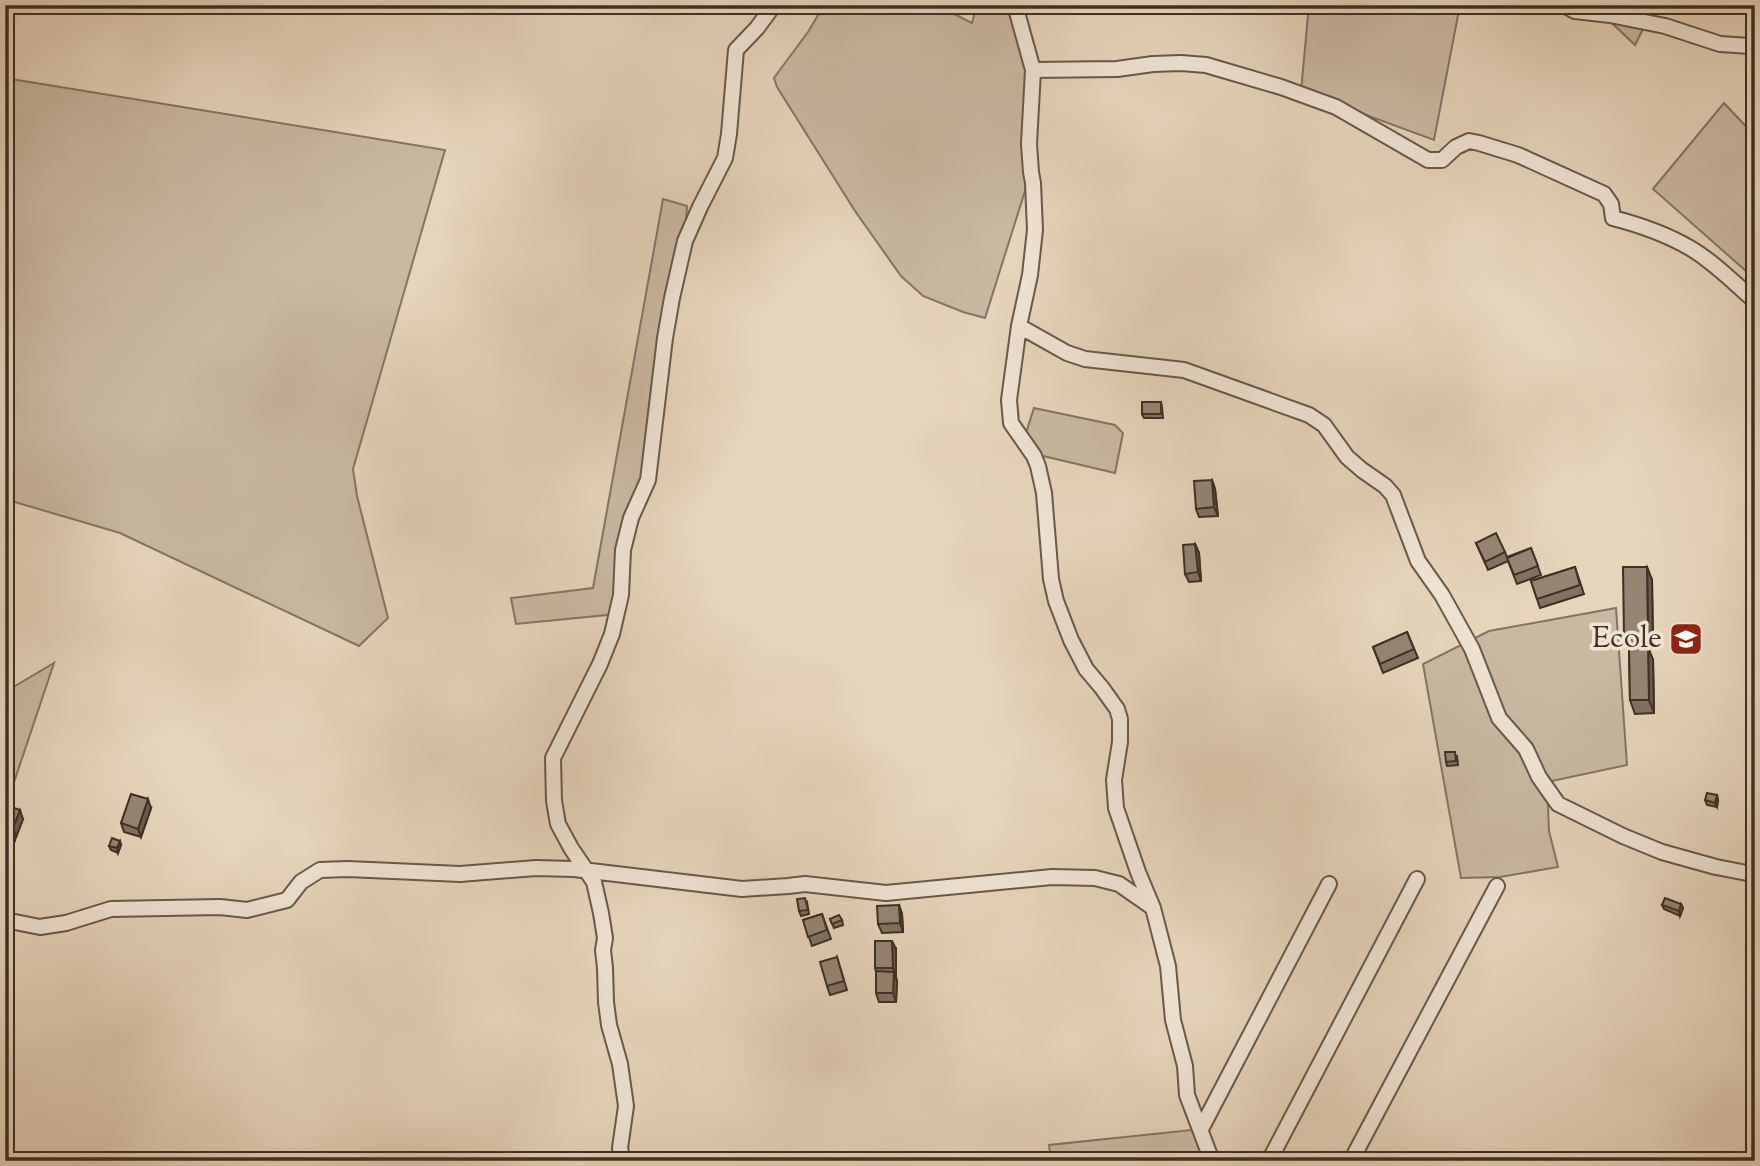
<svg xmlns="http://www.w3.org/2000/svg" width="1760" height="1166" font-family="'Sorts Mill Goudy',serif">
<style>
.green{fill:#cab8a2;stroke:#847464;stroke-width:2}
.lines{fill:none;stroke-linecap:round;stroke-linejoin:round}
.minor-casing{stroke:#69584a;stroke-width:18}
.minor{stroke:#efe3d3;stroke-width:14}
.wall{fill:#817263;stroke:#3f2f25;stroke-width:2}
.shaded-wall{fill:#695d50;stroke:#3f2f25;stroke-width:2}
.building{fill:#968573;stroke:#3f2f25;stroke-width:2}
.labels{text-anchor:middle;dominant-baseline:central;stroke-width:7;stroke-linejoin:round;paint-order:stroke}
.poi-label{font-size:30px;fill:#3f2f25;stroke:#efe3d3;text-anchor:end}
</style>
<rect width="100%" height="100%" fill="#e6d4bb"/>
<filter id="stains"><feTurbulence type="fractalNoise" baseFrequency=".00286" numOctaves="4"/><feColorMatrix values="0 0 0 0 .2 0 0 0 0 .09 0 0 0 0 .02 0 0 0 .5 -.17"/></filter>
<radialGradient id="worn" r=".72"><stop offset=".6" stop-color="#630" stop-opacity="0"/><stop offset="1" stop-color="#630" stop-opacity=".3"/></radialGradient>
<!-- green -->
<path class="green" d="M 824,5 L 936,5 L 972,23 L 977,5 L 1015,5 L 1032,62 L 1031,172 L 985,318 L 963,312 L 923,296 L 901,276 L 855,211 L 777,87 L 774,78 L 808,32 Z
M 1309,5 L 1460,5 L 1434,140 L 1301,91 Z
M 1593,5 L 1655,5 L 1635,45 Z
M 5,78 L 445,150 L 353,469 L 357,496 L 388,618 L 359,646 L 120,533 L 8,500 L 5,508 Z
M 1724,103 L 1755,136 L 1755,279 L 1653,189 Z
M 663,199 L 687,206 L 685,241 L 648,480 L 631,518 L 617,614 L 516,624 L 511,598 L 593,588 Z
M 1034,408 L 1115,425 L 1123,433 L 1115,473 L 1039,455 L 1026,433 Z
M 1616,608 L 1627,765 L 1547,782 L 1549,831 L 1558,867 L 1500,877 L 1461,878 L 1423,664 L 1489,631 Z
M 54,663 L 5,809 L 5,692 Z
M 1201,1129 L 1212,1161 L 1051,1161 L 1049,1145 Z"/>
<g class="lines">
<defs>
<path id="minor" d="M 1015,5 L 1033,70 L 1029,144 L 1031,172 L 1033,183 L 1035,230 L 1030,275 L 1019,326 L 1009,400 L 1011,423 L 1034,456 L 1038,466 L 1044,493 L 1051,579 L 1056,601 L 1071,640 L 1086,669 L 1102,688 L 1117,709 L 1120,719 L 1120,742 L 1114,780 L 1116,808 L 1138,872 L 1153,908 L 1168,966 L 1173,1020 L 1185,1066 L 1187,1095 L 1212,1161
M 1564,5 L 1575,11 L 1610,15 L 1665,26 L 1720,44 L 1750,46 L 1755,51
M 1033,70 L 1117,69 L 1153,64 L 1181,63 L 1206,65 L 1281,87 L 1336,107 L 1428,160 L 1442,160 L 1456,147 L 1469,141 L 1479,143 L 1518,155 L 1604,194 L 1611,204 L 1613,218 C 1640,225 1666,234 1690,248 C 1714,262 1734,283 1755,301
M 1019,326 L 1067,353 L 1085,359 L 1184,370 L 1309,415 L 1324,425 L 1347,457 L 1362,470 L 1385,486 L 1393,495 L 1418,561 L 1442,595 L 1472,649 L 1499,718 L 1526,749 L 1539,777 L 1558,804 L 1623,836 L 1662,852 L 1716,867 L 1747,873 L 1755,873
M 5,920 L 40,927 L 66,923 L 111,909 L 220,907 L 247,910 L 287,900 L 301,882 L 320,870 L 348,869 L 460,874 L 536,868 L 574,869 L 742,889 L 788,886 L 805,884 L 886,893 L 1052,877 L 1095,878 L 1119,884 L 1152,907
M 1201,1129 L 1329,884
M 623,1161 L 620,1148 L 626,1106 L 620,1064 L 609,1025 L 606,1002 L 605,968 L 603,950 L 605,938 L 601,913 L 594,882 L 571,848 L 558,824 L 554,801 L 553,758 L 600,664 L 612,634 L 621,595 L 623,550 L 631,518 L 648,480 L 665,338 L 672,298 L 685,241 L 700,207 L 725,158 L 729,134 L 736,50 L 757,28 L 774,5
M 1269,1161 L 1417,879
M 1351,1161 L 1497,886"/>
</defs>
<!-- minor casing -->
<use href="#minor" class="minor-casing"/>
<!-- minor -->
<use href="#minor" class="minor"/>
</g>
<!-- wall -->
<path class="wall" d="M 1161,402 L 1162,407 L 1163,418 L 1144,418 L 1142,414 Z
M 1212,480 L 1215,489 L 1218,516 L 1199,517 L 1196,509 Z
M 1476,543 L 1505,552 L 1507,557 L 1531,548 L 1541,575 L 1517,584 L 1508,561 L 1488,570 Z
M 1195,544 L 1199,553 L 1201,581 L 1189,582 L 1185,574 Z
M 1575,567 L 1584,594 L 1540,608 L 1531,581 Z
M 1647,567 L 1652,580 L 1653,648 L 1648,648 L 1653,660 L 1654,713 L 1635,714 L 1630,700 L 1629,648 L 1624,635 Z
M 1407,632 L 1418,658 L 1383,673 L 1373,647 Z
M 1457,756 L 1458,765 L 1447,766 L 1446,762 Z
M 1717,795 L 1718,800 L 1717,807 L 1707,805 L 1705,800 Z
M 5,808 L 23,819 L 16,837 L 14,836 L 15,840 L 7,863 L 5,862 Z
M 151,808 L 141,837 L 124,832 L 121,823 Z
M 121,845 L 118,853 L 111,850 L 109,846 Z
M 807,902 L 809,914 L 801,916 L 799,911 Z
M 1681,904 L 1683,908 L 1680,916 L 1664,909 L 1662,905 Z
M 899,905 L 902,914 L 903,932 L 882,933 L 878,924 Z
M 822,914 L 831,939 L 812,946 L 803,920 Z
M 830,919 L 842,920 L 843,925 L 834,928 Z
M 896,949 L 896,977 L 897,981 L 896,1002 L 879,1002 L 876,993 L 876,972 L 875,968 Z
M 837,957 L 847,990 L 830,995 L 827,986 Z"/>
<!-- shaded-wall -->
<path class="shaded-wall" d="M 1212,480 L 1215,489 L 1218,516 L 1214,507 Z
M 1195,544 L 1199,553 L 1201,581 L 1198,572 Z
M 1647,567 L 1652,580 L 1653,648 L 1648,635 Z
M 1648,647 L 1653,660 L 1654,713 L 1649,700 Z
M 1717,795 L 1718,800 L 1717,807 L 1715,803 Z
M 148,799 L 151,808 L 141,837 L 138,829 Z
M 20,810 L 23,819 L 16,837 L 13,828 Z
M 12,831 L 15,840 L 7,863 L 5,858 L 5,850 Z
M 120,841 L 121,845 L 118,853 L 117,848 Z
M 1681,904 L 1683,908 L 1680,916 L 1679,911 Z
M 899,905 L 902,914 L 903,932 L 900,923 Z
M 892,941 L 896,949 L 896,977 L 893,968 Z
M 894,972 L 897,981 L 896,1002 L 893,993 Z"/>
<!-- building -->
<path class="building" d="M 1142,402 L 1161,402 L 1161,414 L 1142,414 Z
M 1212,480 L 1214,507 L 1196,509 L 1194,481 Z
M 1496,533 L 1505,552 L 1485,562 L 1476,543 Z
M 1195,544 L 1198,572 L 1185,574 L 1183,545 Z
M 1531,548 L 1538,566 L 1514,575 L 1507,558 Z
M 1575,567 L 1580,585 L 1537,599 L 1531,581 Z
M 1623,567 L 1647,567 L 1648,635 L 1624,635 Z
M 1407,632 L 1414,649 L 1380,664 L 1373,647 Z
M 1629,647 L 1648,647 L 1649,700 L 1630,700 Z
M 1445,752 L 1455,752 L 1456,761 L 1446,762 Z
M 1707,793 L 1717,795 L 1715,803 L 1705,800 Z
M 131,794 L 148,799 L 138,829 L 121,823 Z
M 6,805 L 20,810 L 13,828 L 5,825 L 5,808 Z
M 5,828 L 12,831 L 5,850 Z
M 112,838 L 120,841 L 117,848 L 109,846 Z
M 805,898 L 808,910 L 799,911 L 797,899 Z
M 1665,898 L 1681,904 L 1679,911 L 1662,905 Z
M 899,905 L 900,923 L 878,924 L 877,906 Z
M 822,914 L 827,930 L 808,937 L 803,920 Z
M 839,915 L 842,920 L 832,924 L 830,919 Z
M 875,941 L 892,941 L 893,968 L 875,968 Z
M 837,957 L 844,981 L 827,986 L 820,962 Z
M 876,971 L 894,972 L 893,993 L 876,993 Z"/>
<!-- icons -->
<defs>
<symbol id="school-square" viewBox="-11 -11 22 22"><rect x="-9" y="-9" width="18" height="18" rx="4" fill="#8f2418" stroke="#efe3d3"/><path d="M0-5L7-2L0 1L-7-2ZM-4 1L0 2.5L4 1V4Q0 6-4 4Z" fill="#fff"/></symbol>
</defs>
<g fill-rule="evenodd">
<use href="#school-square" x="1667" y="620" width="38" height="38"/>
</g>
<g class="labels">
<!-- poi labels -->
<g class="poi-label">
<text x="1662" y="639">Ecole</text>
</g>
</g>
<!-- margin -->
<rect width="1760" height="1166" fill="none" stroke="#e6d4bb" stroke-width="28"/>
<rect x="7" y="7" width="1746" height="1152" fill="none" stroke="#3f2f25" stroke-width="3.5"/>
<rect x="14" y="14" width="1732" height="1138" fill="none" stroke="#3f2f25" stroke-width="2"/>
<rect width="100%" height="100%" filter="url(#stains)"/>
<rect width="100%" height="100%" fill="url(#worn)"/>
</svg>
